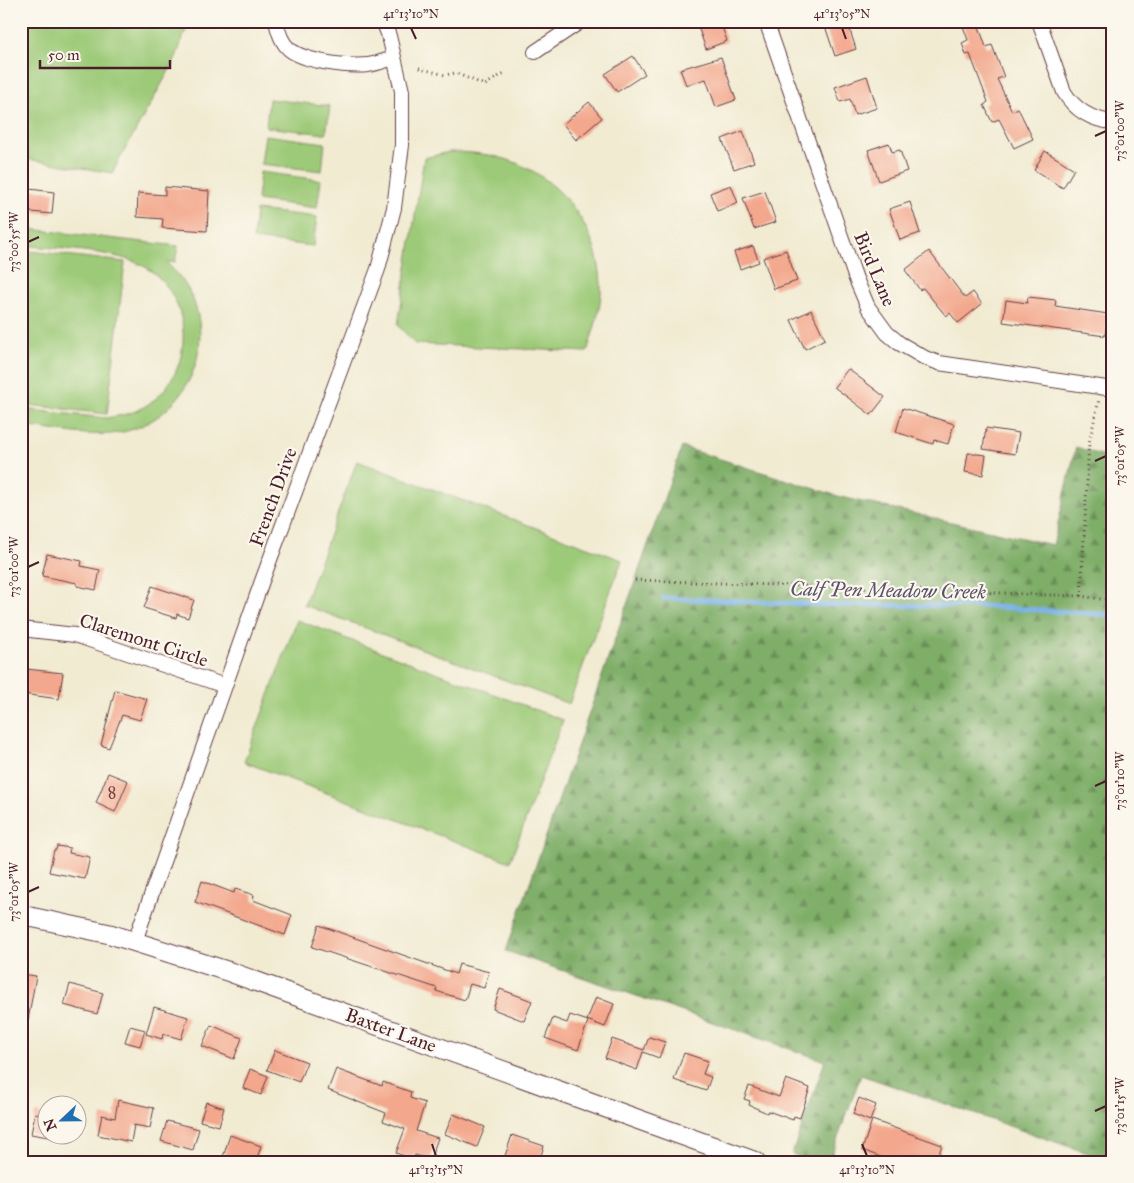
<svg xmlns="http://www.w3.org/2000/svg" width="1134" height="1183" font-family="'IM FELL Great Primer',serif">
<style>
.grass{fill:#9dca78;stroke:#747452}
.forest{fill:url(#forest-firs);stroke:#64664a}
.lines{fill:none;stroke-linecap:round;stroke-linejoin:round}
.stream{stroke:#78b0e8;stroke-width:5}
.building{fill:#f3a78c}
.street-casing{stroke:#633e44;stroke-width:16}
.secondary-casing{stroke:#633e44;stroke-width:21}
.path{stroke:#633e44;stroke-width:3;stroke-dasharray:1 4;stroke-linecap:butt}
.street{stroke:#fff;stroke-width:14}
.secondary{stroke:#fff;stroke-width:19}
.ticks{fill:none;stroke:#4a1f2b;stroke-width:2}
.labels{text-anchor:middle;dominant-baseline:central;stroke-width:4.5;stroke-linejoin:round;paint-order:stroke}
.number-label{font-size:16px;fill:#744143}
.street-label{font-size:19px;fill:#4a1f2b;stroke:#fbf7ec}
.water-label{font-size:20px;font-style:italic;fill:#5a526d;stroke:#fbf7ec}
.neatline{fill:none;stroke:#4a1f2b;stroke-width:2}
.ticks-label{font-size:12px;text-anchor:middle;fill:#4a1f2b}
</style>
<defs>
<pattern id="forest-firs" width="22" height="20" patternUnits="userSpaceOnUse" patternTransform="scale(1.25)"><rect width="22" height="20" fill="#7eae68"/><path d="M5 1l3.5 6h-7zM16 11l3.5 6h-7z" fill="#698d56"/></pattern>
</defs>
<rect width="100%" height="100%" fill="#fbf7ec"/>
<filter id="ink" filterUnits="userSpaceOnUse"><feTurbulence type="fractalNoise" baseFrequency=".02" numOctaves="2"/><feDisplacementMap in="SourceGraphic" scale="10" xChannelSelector="R" yChannelSelector="G"/><feConvolveMatrix kernelMatrix="1 2 1 2 8 2 1 2 1" color-interpolation-filters="sRGB"/></filter>
<filter id="wash" filterUnits="userSpaceOnUse"><feTurbulence type="fractalNoise" baseFrequency=".0096" numOctaves="4" result="noise"/><feDisplacementMap in="SourceGraphic" scale="20" xChannelSelector="R" yChannelSelector="G"/><feGaussianBlur stdDeviation="1.12" result="paint"/><feColorMatrix in="noise" values="0 0 0 0 0 0 0 0 0 0 0 0 0 0 0 0 0 1.4 0 .05"/><feComposite in="paint" operator="in"/></filter>
<g filter="url(#wash)">
<rect width="100%" height="100%" fill="#f1ebd2"/>
<!-- grass -->
<path class="grass" d="M 21,21 L 189,21 L 175,60 L 112,173 L 21,158 Z
M 269,99 L 330,106 L 326,134 L 266,127 Z
M 265,135 L 325,143 L 322,171 L 261,164 Z
M 449,152 C 475,152 503,155 527,168 C 572,191 603,242 601,293 C 600,313 593,332 587,352 L 415,344 L 398,325 L 424,158 Z
M 260,172 L 321,180 L 317,208 L 257,200 Z
M 256,210 L 317,217 L 313,246 L 253,239 Z
M 21,228 L 178,246 L 175,262 L 166,262 C 178,273 188,286 194,302 C 214,357 181,419 123,432 C 93,439 53,429 21,426 L 21,409 L 106,418 C 119,416 131,414 142,408 C 195,379 197,301 147,268 C 119,250 56,249 21,245 Z
M 21,250 L 125,262 L 107,414 L 21,404 Z
M 357,461 L 622,560 L 569,704 L 304,605 Z
M 297,620 L 563,720 L 510,862 L 244,762 Z"/>
<!-- forest -->
<path class="forest" d="M 682,447 L 841,497 L 1053,545 L 1076,447 L 1113,459 L 1113,1160 L 1102,1158 L 861,1075 L 829,1162 L 812,1162 L 792,1154 L 825,1061 L 506,951 Z"/>
<g class="lines">
<!-- stream -->
<path class="stream" d="M 663,598 L 830,605 L 981,606 L 1113,615"/>
</g>
<g id="blocks">
<!-- building -->
<path class="building" d="M 696,21 L 720,21 L 727,41 L 706,49 Z
M 838,21 L 847,21 L 856,49 L 835,56 L 825,26 Z
M 961,21 L 977,21 L 986,47 L 992,45 L 1004,77 L 997,79 L 1012,111 L 1018,108 L 1033,139 L 1014,148 L 999,119 L 992,122 L 984,105 L 988,102 L 970,54 L 966,55 L 962,43 L 968,40 Z
M 633,56 L 645,74 L 617,92 L 605,74 Z
M 721,57 L 736,100 L 716,107 L 706,79 L 686,85 L 680,69 Z
M 867,76 L 877,108 L 855,115 L 850,99 L 840,102 L 835,87 Z
M 589,102 L 602,118 L 576,140 L 563,124 Z
M 743,131 L 754,162 L 734,169 L 722,139 Z
M 889,143 L 892,152 L 900,150 L 907,171 L 879,181 L 868,150 Z
M 1045,151 L 1074,169 L 1063,188 L 1034,170 Z
M 731,185 L 738,203 L 717,211 L 710,193 Z
M 165,187 L 209,191 L 207,231 L 162,228 L 163,219 L 137,217 L 138,193 L 165,195 Z
M 21,188 L 54,192 L 52,214 L 21,211 Z
M 765,191 L 776,222 L 754,229 L 743,198 Z
M 910,202 L 920,233 L 900,240 L 889,209 Z
M 753,246 L 759,262 L 740,269 L 734,252 Z
M 786,250 L 797,281 L 774,289 L 763,258 Z
M 929,251 L 965,298 L 973,292 L 982,304 L 958,323 L 950,313 L 946,316 L 923,288 L 920,290 L 905,270 Z
M 1028,297 L 1056,300 L 1055,306 L 1108,314 L 1105,336 L 1003,322 L 1006,300 L 1027,303 Z
M 811,310 L 825,339 L 805,349 L 791,320 Z
M 848,369 L 885,397 L 871,415 L 834,387 Z
M 903,408 L 954,424 L 948,444 L 934,440 L 933,444 L 896,432 Z
M 986,428 L 1019,433 L 1015,454 L 983,449 Z
M 968,453 L 986,455 L 983,475 L 965,472 Z
M 47,554 L 82,561 L 81,566 L 100,570 L 96,590 L 77,586 L 77,583 L 42,576 Z
M 152,586 L 194,600 L 188,618 L 177,614 L 176,618 L 144,608 Z
M 26,669 L 63,673 L 59,699 L 23,694 Z
M 115,690 L 147,699 L 140,720 L 122,715 L 109,748 L 101,745 Z
M 108,773 L 128,781 L 115,812 L 96,803 Z
M 57,846 L 70,848 L 69,853 L 90,857 L 85,879 L 49,872 L 54,850 L 56,850 Z
M 202,881 L 234,893 L 235,889 L 254,895 L 253,900 L 292,915 L 285,935 L 195,902 Z
M 319,925 L 456,974 L 459,964 L 489,972 L 484,988 L 470,984 L 465,1000 L 436,991 L 437,988 L 312,947 Z
M 21,974 L 36,976 L 28,1020 L 21,1020 Z
M 70,984 L 103,993 L 97,1014 L 64,1005 Z
M 500,989 L 532,1001 L 524,1021 L 493,1009 Z
M 596,997 L 614,1004 L 605,1027 L 587,1020 Z
M 154,1007 L 188,1017 L 181,1039 L 163,1034 L 162,1039 L 146,1034 Z
M 570,1015 L 588,1021 L 578,1050 L 545,1038 L 553,1018 L 567,1023 Z
M 211,1025 L 242,1038 L 234,1059 L 202,1046 Z
M 130,1026 L 145,1030 L 140,1046 L 125,1042 Z
M 649,1037 L 665,1042 L 659,1058 L 643,1052 L 637,1070 L 605,1058 L 612,1039 L 644,1050 Z
M 275,1050 L 307,1062 L 299,1082 L 267,1070 Z
M 684,1053 L 708,1061 L 703,1074 L 711,1077 L 706,1091 L 674,1080 Z
M 250,1069 L 268,1076 L 261,1095 L 243,1088 Z
M 336,1069 L 382,1086 L 383,1082 L 411,1092 L 410,1098 L 425,1103 L 416,1131 L 438,1138 L 430,1160 L 415,1155 L 413,1159 L 396,1153 L 405,1129 L 383,1121 L 386,1113 L 328,1090 Z
M 786,1079 L 810,1088 L 800,1118 L 794,1116 L 793,1120 L 768,1111 L 767,1113 L 749,1105 L 750,1101 L 744,1099 L 749,1086 L 779,1097 Z
M 859,1098 L 876,1105 L 870,1121 L 853,1114 Z
M 118,1100 L 154,1108 L 150,1128 L 134,1125 L 131,1142 L 98,1135 L 102,1115 L 115,1118 Z
M 206,1102 L 224,1108 L 219,1126 L 200,1121 Z
M 35,1113 L 48,1115 L 48,1137 L 31,1134 Z
M 453,1114 L 485,1127 L 477,1147 L 445,1134 Z
M 872,1120 L 942,1145 L 936,1162 L 894,1162 L 862,1150 Z
M 167,1121 L 199,1129 L 193,1150 L 161,1141 Z
M 230,1135 L 261,1146 L 256,1162 L 237,1162 L 223,1157 Z
M 512,1135 L 544,1146 L 539,1162 L 503,1162 Z"/>
</g>
</g>
<g filter="url(#ink)">
<use href="#blocks" fill-opacity="0" stroke="#633e44" stroke-width="1"/>
<g class="lines">
<defs>
<path id="street" d="M 276,21 C 278,31 281,42 289,49 C 305,62 348,67 368,65 C 377,64 386,60 394,58
M 766,21 L 856,279 L 868,307 L 887,333 L 899,343 L 925,358 L 939,363 L 1113,389
M 1039,21 L 1064,92 C 1075,110 1091,120 1113,122
M 535,52 L 581,21
M 21,629 L 75,635 L 225,686
M 135,941 L 262,581 L 378,269 L 394,208 L 402,145 L 402,91 L 389,36 L 383,21"/>
<path id="secondary" d="M 21,915 L 110,934 L 230,972 L 756,1162"/>
</defs>
<!-- street casing -->
<use href="#street" class="street-casing"/>
<!-- secondary casing -->
<use href="#secondary" class="secondary-casing"/>
<!-- path -->
<path class="path" d="M 419,68 L 445,75 L 455,73 L 485,85 L 506,72
M 635,580 L 1081,596 L 1113,601
M 1081,596 L 1089,443 L 1099,400"/>
<!-- street -->
<use href="#street" class="street"/>
<!-- secondary -->
<use href="#secondary" class="secondary"/>
</g>
</g>
<!-- ticks -->
<path class="ticks" d="M 411,28 L 416,39M 842,28 L 846,39M 1095,136 L 1106,131M 28,242 L 39,237M 1095,461 L 1106,456M 28,567 L 39,562M 1095,786 L 1106,781M 28,892 L 39,887M 1095,1111 L 1106,1106M 432,1144 L 436,1156M 862,1144 L 867,1156"/>
<g class="labels">
<!-- number labels -->
<g class="number-label">
<text x="112" y="792">8</text>
</g>
<!-- street labels -->
<g class="street-label">
<text transform="translate(875 269) rotate(67)">Bird Lane</text>
<text transform="translate(273 497) rotate(-70)">French Drive</text>
<text transform="translate(144 640) rotate(18)">Claremont Circle</text>
<text transform="translate(391 1030) rotate(20)">Baxter Lane</text>
</g>
<!-- water labels -->
<g class="water-label">
<text transform="translate(888 590) rotate(1)">Calf Pen Meadow Creek</text>
</g>
</g>
<!-- margin -->
<rect width="1134" height="1183" fill="none" stroke="#fbf7ec" stroke-width="55"/>
<!-- north arrow -->
<g transform="translate(62 1120) rotate(248)"><circle r="24" fill="#fbf7ec" stroke="#b4a19f"/>
<path d="M0-4L9 19L0 12L-9 19Z" fill="#1f6fb2"/>
<text y="-8" font-size="14" font-weight="bold" text-anchor="middle" fill="#4a1f2b">N</text>
</g>
<!-- scale -->
<path d="M40 60v8h130v-8" fill="none" stroke="#4a1f2b" stroke-width="2.5"/>
<text x="48" y="60" font-size="15" fill="#4a1f2b" stroke="#fbf7ec" stroke-width="4" paint-order="stroke">50 m</text>
<rect x="28" y="28" width="1078" height="1128" class="neatline"/>
<g class="ticks-label">
<text x="411" y="18">41°13'10"N</text>
<text x="842" y="18">41°13'05"N</text>
<text transform="translate(1120 131) rotate(-90)" y="4">73°01'00"W</text>
<text transform="translate(14 242) rotate(-90)" y="4">73°00'55"W</text>
<text transform="translate(1120 456) rotate(-90)" y="4">73°01'05"W</text>
<text transform="translate(14 567) rotate(-90)" y="4">73°01'00"W</text>
<text transform="translate(1120 781) rotate(-90)" y="4">73°01'10"W</text>
<text transform="translate(14 892) rotate(-90)" y="4">73°01'05"W</text>
<text transform="translate(1120 1106) rotate(-90)" y="4">73°01'15"W</text>
<text x="436" y="1174">41°13'15"N</text>
<text x="867" y="1174">41°13'10"N</text>
</g>
</svg>
